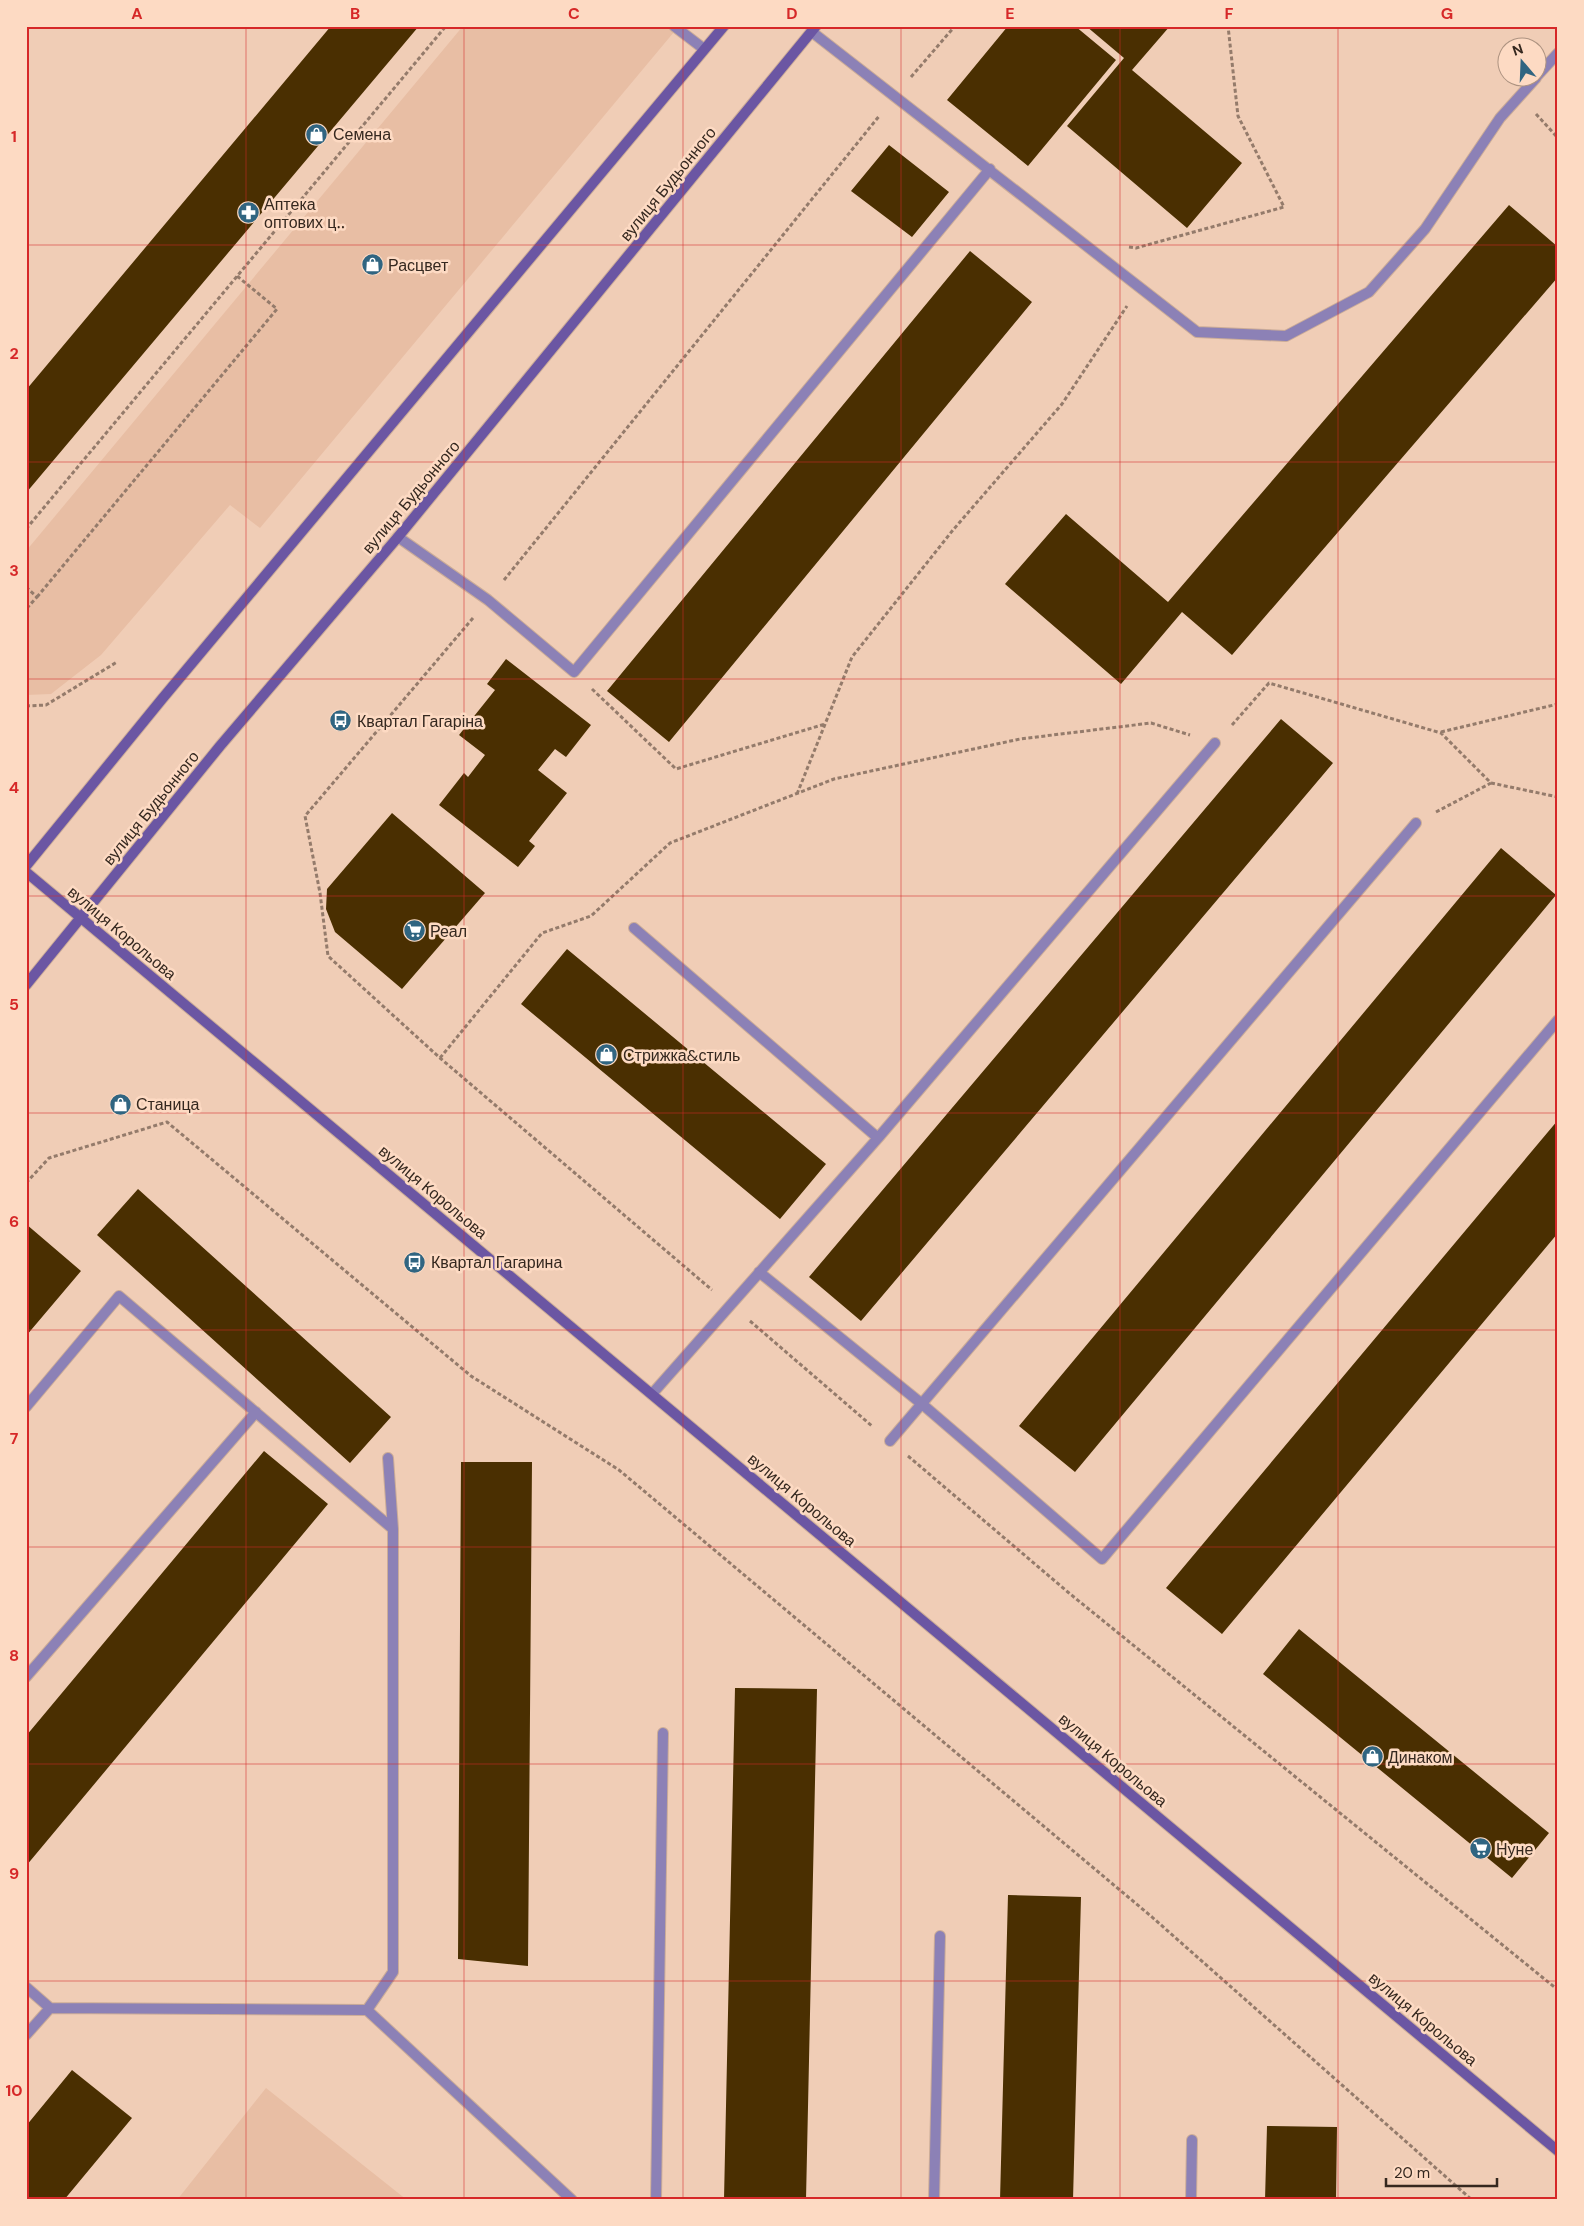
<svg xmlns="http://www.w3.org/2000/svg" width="1584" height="2226" font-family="'DM Sans',sans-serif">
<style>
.built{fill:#e8bea4}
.building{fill:#4a2f01}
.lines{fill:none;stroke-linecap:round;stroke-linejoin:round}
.lane-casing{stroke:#cbac98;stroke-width:12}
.secondary-casing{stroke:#cbac98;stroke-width:12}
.path{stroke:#947b6b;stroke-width:3;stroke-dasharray:4 2.5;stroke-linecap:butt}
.lane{stroke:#8c81b6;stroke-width:10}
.secondary{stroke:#6b56a3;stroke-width:10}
.grid{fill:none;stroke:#d62828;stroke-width:1;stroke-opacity:0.55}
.labels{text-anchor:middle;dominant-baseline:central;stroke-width:5;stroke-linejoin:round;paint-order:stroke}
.poi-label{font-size:16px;fill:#35281f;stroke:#fddac3;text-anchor:start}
.street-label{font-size:16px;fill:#35281f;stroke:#fddac3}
.neatline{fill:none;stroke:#d62828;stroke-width:2}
.grid-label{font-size:16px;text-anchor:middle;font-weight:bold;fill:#d62828}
</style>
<rect width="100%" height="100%" fill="#f0cdb6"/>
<!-- built -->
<path class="built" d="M 463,26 L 679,26 L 260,528 L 230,505 L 101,655 L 51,694 L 26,695 L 26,551 Z
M 266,2088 L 407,2200 L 177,2200 Z"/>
<!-- building -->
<path class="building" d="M 331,26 L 419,26 L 26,493 L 26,390 Z
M 1008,26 L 1075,26 L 1116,60 L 1028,166 L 947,100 Z
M 1086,26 L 1170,26 L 1132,70 L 1242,163 L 1187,228 L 1067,126 L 1124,58 Z
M 889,145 L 949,192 L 912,237 L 851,191 Z
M 1509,205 L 1558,247 L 1558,277 L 1232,655 L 1182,612 L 1121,684 L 1005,584 L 1066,514 L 1168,602 Z
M 970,251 L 1032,302 L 669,742 L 607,691 Z
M 506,659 L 591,725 L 566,757 L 555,749 L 538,770 L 567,793 L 529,841 L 535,846 L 518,867 L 439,805 L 464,773 L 468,777 L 485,755 L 459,735 L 495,690 L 487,684 Z
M 1281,719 L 1333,763 L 861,1321 L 809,1277 Z
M 392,813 L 485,893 L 402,989 L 335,932 L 326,909 L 327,889 Z
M 1501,848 L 1556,895 L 1075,1472 L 1019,1426 Z
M 567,949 L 826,1164 L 780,1219 L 521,1004 Z
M 1558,1120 L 1558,1233 L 1222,1634 L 1166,1588 Z
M 138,1189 L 391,1417 L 350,1463 L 97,1235 Z
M 26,1224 L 81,1271 L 26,1336 Z
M 264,1451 L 328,1504 L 26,1866 L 26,1736 Z
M 461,1462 L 532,1462 L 528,1966 L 458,1959 Z
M 1299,1629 L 1549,1833 L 1512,1878 L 1263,1674 Z
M 735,1688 L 817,1689 L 806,2200 L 724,2199 Z
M 1008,1895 L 1081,1897 L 1073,2200 L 1000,2200 Z
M 72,2070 L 132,2118 L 64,2200 L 26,2200 L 26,2126 Z
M 1267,2126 L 1337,2127 L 1336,2200 L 1265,2200 Z"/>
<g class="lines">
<defs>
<path id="lane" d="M 674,26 L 704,49
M 812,32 L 1197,332 L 1286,336 L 1369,292 L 1425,229 L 1500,118 L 1536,78
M 1536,77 L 1558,53
M 398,537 L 488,600 L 574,672 L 990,169
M 634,928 L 878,1138 L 1215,743
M 759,1272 L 922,1404 L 1102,1559 L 1558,1020
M 652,1394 L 878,1138
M 26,1407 L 119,1296 L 393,1529
M 890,1441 L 1416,823
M 26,1677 L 256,1412
M 26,1987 L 50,2008 L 367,2010 L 572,2200
M 367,2010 L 393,1972 L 393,1529 L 388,1458
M 26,2035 L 50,2008
M 656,2200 L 663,1733
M 934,2200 L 940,1936
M 1191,2200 L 1192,2140"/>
<path id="secondary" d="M 26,866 L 162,699 L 724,26
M 26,872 L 1558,2151
M 26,985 L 220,746 L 398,537 L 816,26"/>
</defs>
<!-- lane casing -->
<use href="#lane" class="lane-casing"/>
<!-- secondary casing -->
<use href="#secondary" class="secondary-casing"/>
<!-- path -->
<path class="path" d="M 911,77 L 955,26
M 1536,114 L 1558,138
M 1129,247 L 1136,248 L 1284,207 L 1238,116 L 1228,26
M 26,529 L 446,26
M 504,580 L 880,115
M 26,587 L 37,597 L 26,609
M 37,597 L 277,309 L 237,276
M 473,618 L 305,816 L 320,893 L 328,956 L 440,1058 L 712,1290
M 592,689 L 676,769 L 825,724
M 26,706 L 46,705 L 117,662
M 1232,725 L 1269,683 L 1441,733 L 1491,783 L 1436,812
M 1441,732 L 1558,704
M 1491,783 L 1558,797
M 797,794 L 852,657 L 953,530 L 1062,404 L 1127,306
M 440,1058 L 542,933 L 591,916 L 670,843 L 834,779 L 1020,739 L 1151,723 L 1190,735
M 26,1183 L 49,1158 L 167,1122 L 471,1376 L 619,1470 L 1152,1917 L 1472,2200
M 750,1321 L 872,1426
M 908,1456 L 1069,1593 L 1558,1990"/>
<!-- lane -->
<use href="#lane" class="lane"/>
<!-- secondary -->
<use href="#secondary" class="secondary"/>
</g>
<!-- grid -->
<path class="grid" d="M 246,26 L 246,2200M 464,26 L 464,2200M 683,26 L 683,2200M 901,26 L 901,2200M 1120,26 L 1120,2200M 1338,26 L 1338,2200M 26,245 L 1558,245M 26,462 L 1558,462M 26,679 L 1558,679M 26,896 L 1558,896M 26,1113 L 1558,1113M 26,1330 L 1558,1330M 26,1547 L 1558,1547M 26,1764 L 1558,1764M 26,1981 L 1558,1981"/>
<!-- icons -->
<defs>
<symbol id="shop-disc" viewBox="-11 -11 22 22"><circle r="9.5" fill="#306581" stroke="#fddac3"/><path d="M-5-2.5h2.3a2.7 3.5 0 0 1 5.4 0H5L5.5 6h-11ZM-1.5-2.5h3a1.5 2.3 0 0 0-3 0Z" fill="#fff"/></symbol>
<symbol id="pharmacy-disc" viewBox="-11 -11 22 22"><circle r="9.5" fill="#306581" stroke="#fddac3"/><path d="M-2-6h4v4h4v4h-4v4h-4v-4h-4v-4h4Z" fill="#fff"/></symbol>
<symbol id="bus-disc" viewBox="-11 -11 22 22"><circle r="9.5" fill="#306581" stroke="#fddac3"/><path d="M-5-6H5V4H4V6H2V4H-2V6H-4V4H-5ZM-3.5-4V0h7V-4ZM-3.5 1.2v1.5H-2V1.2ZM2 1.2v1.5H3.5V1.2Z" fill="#fff"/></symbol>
<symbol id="supermarket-disc" viewBox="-11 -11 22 22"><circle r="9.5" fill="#306581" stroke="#fddac3"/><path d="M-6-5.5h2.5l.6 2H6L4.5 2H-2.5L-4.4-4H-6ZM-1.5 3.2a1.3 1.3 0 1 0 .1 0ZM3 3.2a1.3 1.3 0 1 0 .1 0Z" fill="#fff"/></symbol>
</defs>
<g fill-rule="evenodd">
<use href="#shop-disc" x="304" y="122" width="25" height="25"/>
<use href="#pharmacy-disc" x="236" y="200" width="25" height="25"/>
<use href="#shop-disc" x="360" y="252" width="25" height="25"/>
<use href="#bus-disc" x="328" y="708" width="25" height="25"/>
<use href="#supermarket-disc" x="402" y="918" width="25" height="25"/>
<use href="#shop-disc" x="594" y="1042" width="25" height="25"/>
<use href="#shop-disc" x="108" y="1092" width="25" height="25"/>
<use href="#bus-disc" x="402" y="1250" width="25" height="25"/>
<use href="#shop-disc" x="1360" y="1744" width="25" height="25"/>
<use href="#supermarket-disc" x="1468" y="1836" width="25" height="25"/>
</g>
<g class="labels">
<!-- poi labels -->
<g class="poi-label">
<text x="333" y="134">Семена</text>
<text x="264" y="204">Аптека<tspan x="264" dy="18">оптових ц‥</tspan></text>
<text x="388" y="265">Расцвет</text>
<text x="357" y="721">Квартал Гагаріна</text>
<text x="430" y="931">Реал</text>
<text x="623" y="1055">Стрижка&amp;стиль</text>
<text x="136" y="1104">Станица</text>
<text x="431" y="1262">Квартал Гагарина</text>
<text x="1388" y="1757">Динаком</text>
<text x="1496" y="1849">Нуне</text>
</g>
<!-- street labels -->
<g class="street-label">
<text transform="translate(668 184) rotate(-51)">вулиця Будьонного</text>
<text transform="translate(411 497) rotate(-50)">вулиця Будьонного</text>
<text transform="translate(151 808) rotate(-51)">вулиця Будьонного</text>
<text transform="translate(122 933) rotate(40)">вулиця Корольова</text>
<text transform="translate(433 1192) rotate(40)">вулиця Корольова</text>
<text transform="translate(802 1500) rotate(40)">вулиця Корольова</text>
<text transform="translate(1113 1760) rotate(40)">вулиця Корольова</text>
<text transform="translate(1423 2019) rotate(40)">вулиця Корольова</text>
</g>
</g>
<!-- border -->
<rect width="1584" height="2226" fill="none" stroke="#fddac3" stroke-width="55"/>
<!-- north arrow -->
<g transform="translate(1522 62) rotate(341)"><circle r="24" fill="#fddac3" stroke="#ad9381"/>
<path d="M0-4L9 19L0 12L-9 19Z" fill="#306581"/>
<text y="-8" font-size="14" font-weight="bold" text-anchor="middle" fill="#35281f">N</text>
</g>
<!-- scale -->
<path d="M1386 2178v8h111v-8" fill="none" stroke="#35281f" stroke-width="2.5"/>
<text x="1394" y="2178" font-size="15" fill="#35281f" stroke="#fddac3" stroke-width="4" paint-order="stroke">20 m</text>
<rect x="28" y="28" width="1528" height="2170" class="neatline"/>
<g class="grid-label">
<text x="137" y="19">A</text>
<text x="355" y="19">B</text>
<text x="574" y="19">C</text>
<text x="792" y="19">D</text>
<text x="1010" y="19">E</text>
<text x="1229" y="19">F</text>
<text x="1447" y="19">G</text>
<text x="14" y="142">1</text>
<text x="14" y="359">2</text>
<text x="14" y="576">3</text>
<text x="14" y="793">4</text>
<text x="14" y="1010">5</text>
<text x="14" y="1227">6</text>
<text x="14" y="1444">7</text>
<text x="14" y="1661">8</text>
<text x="14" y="1879">9</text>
<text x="14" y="2096">10</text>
</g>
</svg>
